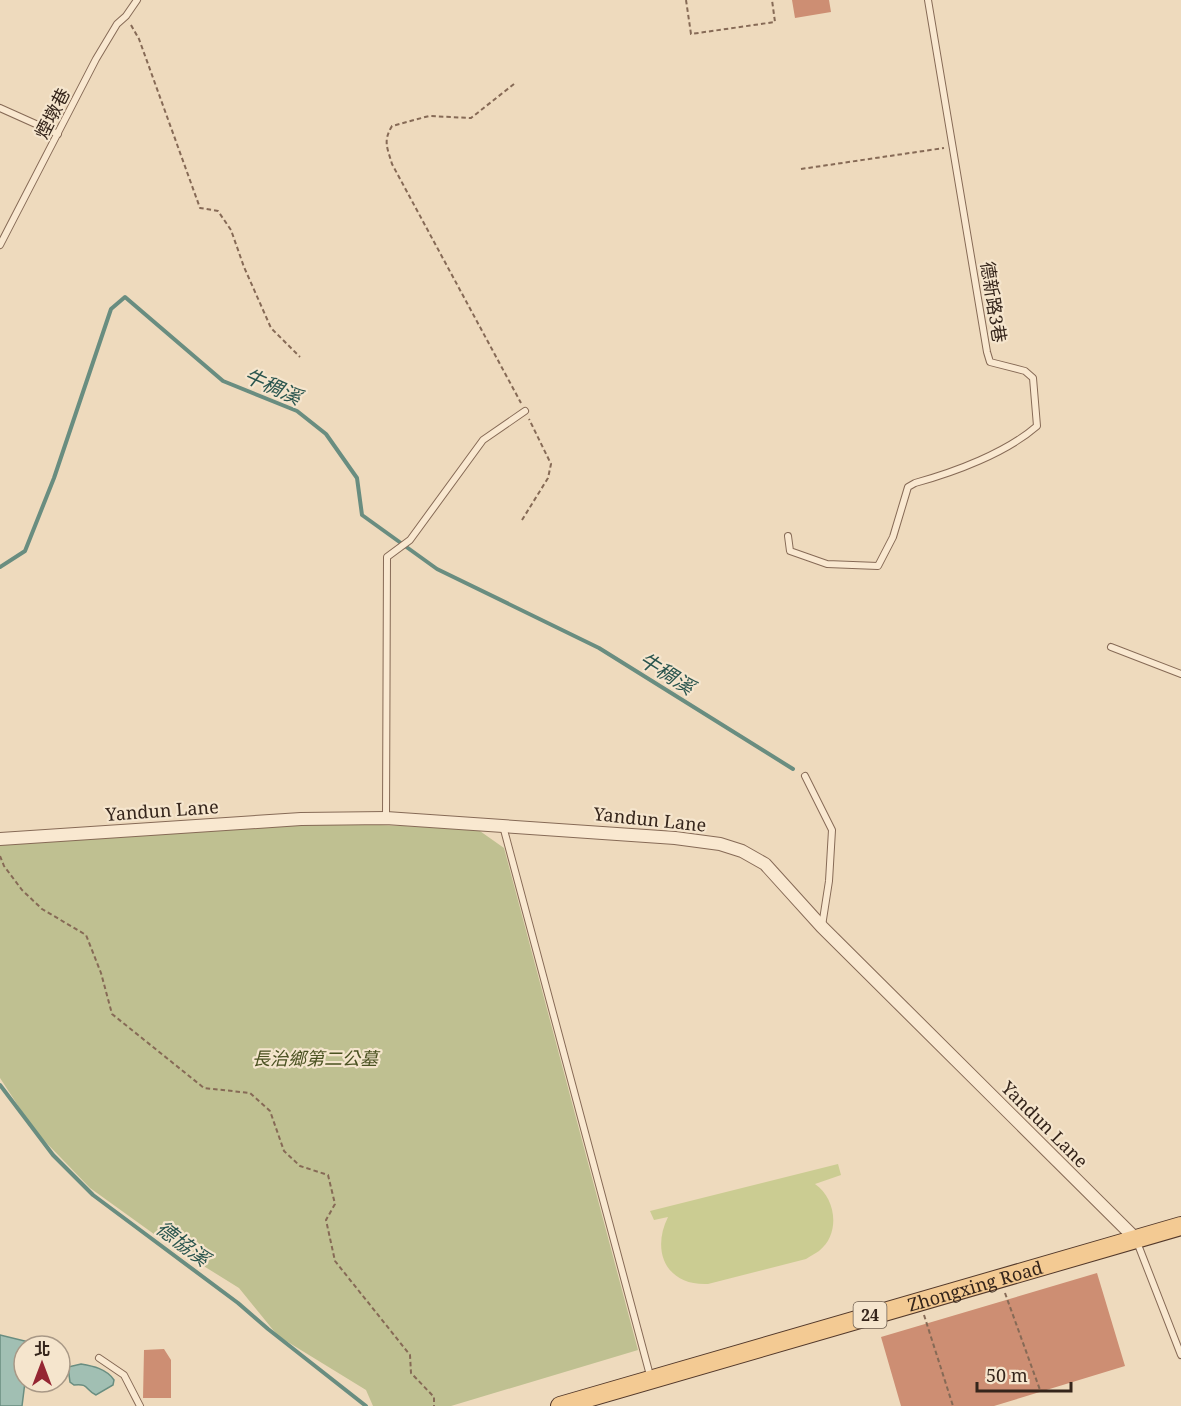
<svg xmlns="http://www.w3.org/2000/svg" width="1181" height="1406" font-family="'Noto Serif','Noto Sans TC',serif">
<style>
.green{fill:#cbcc92}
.cemetery{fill:#bfc091}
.water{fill:#a1bfb3;stroke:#698d80;stroke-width:1.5}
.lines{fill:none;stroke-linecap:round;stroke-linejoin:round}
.stream{stroke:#698d80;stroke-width:4}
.building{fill:#cd8e73}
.service-casing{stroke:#866a56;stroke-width:8}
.minor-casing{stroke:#866a56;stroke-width:14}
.primary-casing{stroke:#53392b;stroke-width:20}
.path{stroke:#866a56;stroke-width:2;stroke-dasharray:4.5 3;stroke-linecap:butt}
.service{stroke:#f9e8d0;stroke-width:6}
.minor{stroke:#f9e8d0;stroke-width:12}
.primary{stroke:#f3ca93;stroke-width:18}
.labels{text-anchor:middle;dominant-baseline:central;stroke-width:4.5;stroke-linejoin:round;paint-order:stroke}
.shield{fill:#f5e5cd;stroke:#6f5f50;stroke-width:1.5}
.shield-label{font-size:16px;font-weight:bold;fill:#35251b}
.street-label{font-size:18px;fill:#35251b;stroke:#f5e5cd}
.park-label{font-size:18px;font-style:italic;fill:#4b5222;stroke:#f5e5cd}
.water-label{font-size:20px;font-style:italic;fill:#2a554e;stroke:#f5e5cd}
</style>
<rect width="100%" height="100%" fill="#eedabd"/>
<!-- green -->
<path class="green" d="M 838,1164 L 841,1175 L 815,1184 C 836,1198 841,1234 819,1251 C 815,1254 810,1256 806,1259 L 708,1284 C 666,1286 651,1251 668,1217 L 654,1220 L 650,1211 Z"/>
<!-- cemetery -->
<path class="cemetery" d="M 308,822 L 477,829 L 504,848 L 638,1350 L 451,1406 L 373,1406 L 366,1390 L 278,1336 L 239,1288 L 165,1242 L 90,1188 L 34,1130 L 0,1078 L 0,842 Z"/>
<!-- water -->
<path class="water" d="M 0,1335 L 29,1342 L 28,1346 L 24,1346 L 25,1382 L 22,1406 L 0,1406 Z
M 81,1364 C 93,1366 107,1369 114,1380 L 113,1385 L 96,1395 C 85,1390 89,1383 74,1385 L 70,1382 L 68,1367 Z"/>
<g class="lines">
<!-- stream -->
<path class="stream" d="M 0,567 L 25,551 L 54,478 L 111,309 L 125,297 L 223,381 L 297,411 L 326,434 L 357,478 L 362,515 L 437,569 L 599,648 L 793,769
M 0,1085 L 53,1155 L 93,1195 L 238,1303 L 268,1329 L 366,1406"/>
</g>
<!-- building -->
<path class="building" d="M 792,0 L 829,0 L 831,12 L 795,18 Z
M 1097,1273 L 1125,1366 L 994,1406 L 901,1406 L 881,1337 Z
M 164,1349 L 171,1360 L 171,1398 L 143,1398 L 144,1350 Z"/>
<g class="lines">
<defs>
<path id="service" d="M 0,108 L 58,134
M 0,245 L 96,59 L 117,24 L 126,16 L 137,0
M 788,536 L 790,551 L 827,564 L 878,566 L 893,537 L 908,487 L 915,483 C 955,472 1006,453 1037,426 L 1033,378 L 1025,371 L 990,362 L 987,352 L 928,0
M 1111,647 L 1181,674
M 805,776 L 832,830 L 829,881 L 822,926
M 386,818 L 387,557 L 410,540 L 483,440 L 525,411
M 503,826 L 651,1379
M 1137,1242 L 1181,1355
M 99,1358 L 124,1375 L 140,1406"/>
<path id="minor" d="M 0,839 L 301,819 L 386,818 L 675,838 L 720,844 L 742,851 L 765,864 L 822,927 L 1136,1239"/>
<g id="primary">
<path id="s1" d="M 560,1406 L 1181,1226"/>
</g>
</defs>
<!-- service casing -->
<use href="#service" class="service-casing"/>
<!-- minor casing -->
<use href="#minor" class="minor-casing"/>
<!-- primary casing -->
<use href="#primary" class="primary-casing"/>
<!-- path -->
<path class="path" d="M 686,0 L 691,34 L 775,22 L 772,0
M 131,25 L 139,39 L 200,208 L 218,211 L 231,230 L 244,267 L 271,328 L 300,357
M 514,84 L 471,118 L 429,116 L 392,126 C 383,141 387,147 392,164 L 521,403
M 801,169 L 944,148
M 522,520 L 548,478 L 551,464 L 529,419
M 0,856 L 4,866 L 22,890 L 42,909 L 86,935 L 101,973 L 112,1014 L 204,1088 L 250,1093 L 270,1111 L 284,1151 L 300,1166 L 328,1175 L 335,1204 L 326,1220 L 335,1261 L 410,1355 L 411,1373 L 434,1397 L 434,1406
M 1005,1293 L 1040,1390
M 924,1315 L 953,1406"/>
<!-- service -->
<use href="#service" class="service"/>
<!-- minor -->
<use href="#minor" class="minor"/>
<!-- primary -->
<use href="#primary" class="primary"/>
</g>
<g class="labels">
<!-- shield labels -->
<rect class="shield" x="853.5" y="1302" width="33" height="26" rx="4.5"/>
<g class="shield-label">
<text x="870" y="1315">24</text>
</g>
<!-- street labels -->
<g class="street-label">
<text transform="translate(52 113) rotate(-63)">煙墩巷</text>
<text transform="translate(994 302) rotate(81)">德新路3巷</text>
<text transform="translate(162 810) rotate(-4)">Yandun Lane</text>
<text transform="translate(650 819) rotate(6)">Yandun Lane</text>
<text transform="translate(1045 1124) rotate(45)">Yandun Lane</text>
<text stroke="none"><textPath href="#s1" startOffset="432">Zhongxing Road</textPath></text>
</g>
<!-- park labels -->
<g class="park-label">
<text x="315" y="1058">長治鄉第二公墓</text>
</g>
<!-- water labels -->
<g class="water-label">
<text transform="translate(273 386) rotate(24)">牛稠溪</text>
<text transform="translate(667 673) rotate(32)">牛稠溪</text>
<text transform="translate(183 1243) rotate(37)">德協溪</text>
</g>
</g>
<!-- north arrow -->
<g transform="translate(42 1364)"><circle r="28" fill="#f5e5cd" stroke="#a89886" stroke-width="1.5"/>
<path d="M0-4.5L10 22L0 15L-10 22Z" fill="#952633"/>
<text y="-9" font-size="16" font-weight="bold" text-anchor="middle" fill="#35251b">北</text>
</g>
<!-- scale -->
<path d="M977 1382v9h94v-9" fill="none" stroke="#35251b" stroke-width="3"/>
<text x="986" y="1382" font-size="18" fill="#35251b" stroke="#f5e5cd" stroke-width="4.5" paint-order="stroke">50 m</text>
</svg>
